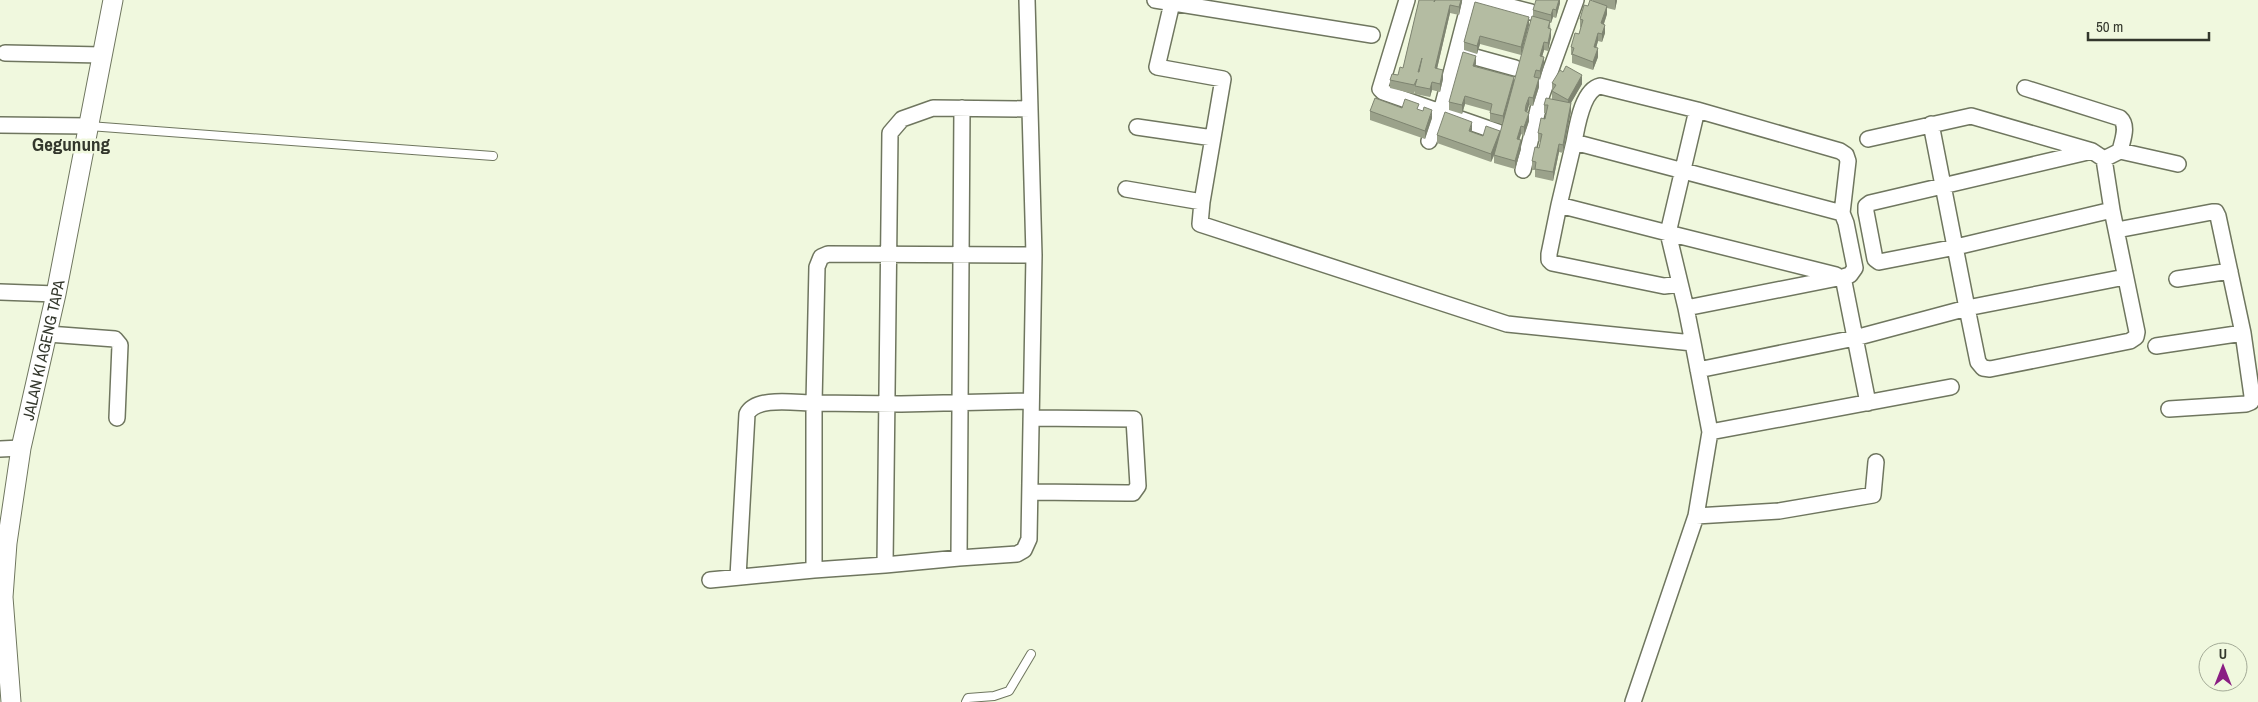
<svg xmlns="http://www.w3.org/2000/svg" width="2258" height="702" font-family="'Archivo Narrow',sans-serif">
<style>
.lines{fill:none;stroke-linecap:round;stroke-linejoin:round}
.service-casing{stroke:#6f765f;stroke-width:10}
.minor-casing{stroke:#6f765f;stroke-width:18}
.tertiary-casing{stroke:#6f765f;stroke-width:21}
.service{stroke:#fff;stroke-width:8}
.minor{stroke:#fff;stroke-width:15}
.tertiary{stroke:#fff;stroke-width:19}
.wall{fill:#9ba28b}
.shaded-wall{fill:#7e8471}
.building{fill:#b4bca2;stroke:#7e8471;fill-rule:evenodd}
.labels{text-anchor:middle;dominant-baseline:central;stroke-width:5;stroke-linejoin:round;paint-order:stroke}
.street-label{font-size:16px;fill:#33372c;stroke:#f0f8de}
.quarter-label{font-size:19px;font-weight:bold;fill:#33372c;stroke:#f0f8de}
</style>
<rect width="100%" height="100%" fill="#f0f8de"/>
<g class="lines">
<defs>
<path id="service" d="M 89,126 L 493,156
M 966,702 L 968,698 L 994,696 L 1009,691 L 1031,654"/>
<path id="minor" d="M 1155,0 L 1372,35
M 1407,0 L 1380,89 L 1383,92 L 1498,132
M 1484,0 L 1531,12
M 1172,3 L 1157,67 L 1223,79 L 1202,202 L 1200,224 L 1507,324 L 1693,343 L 1686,308
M 1457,52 L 1515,68
M 5,53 L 102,55
M 2025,88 L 2120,118 C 2129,126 2122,141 2120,151 L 2104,159
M 962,108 L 959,558 L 1017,554 L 1024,550 L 1029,539 L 1034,255 L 1027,0
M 1697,110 L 1668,233 L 1836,275
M 1931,124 L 1967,308 L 2125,277
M 0,125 L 89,126
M 1137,127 L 1213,138
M 1868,139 L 1971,116 L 2092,151 L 2104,159 L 2112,210 L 1956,247 L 1879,262 L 1875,259 L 1866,212 L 1866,206 L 1870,203 L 2092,151
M 1429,141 L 1441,112 L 1470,0
M 1574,142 L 1559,205 L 1668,233 L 1686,308 L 1843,277
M 2120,151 L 2178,164
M 1523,170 L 1541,97 L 1576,0
M 1126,189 L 1202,202
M 1559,205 L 1549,254 L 1549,260 L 1552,263 L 1664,286 L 1680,284
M 1842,213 L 1574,142 C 1577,127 1582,90 1600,86 L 1697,110 L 1840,151 L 1846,155 L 1848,161 L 1842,213 L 1846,223 L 1855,268 L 1850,275 L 1843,277 L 1868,403
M 2117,230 L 2212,212 L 2216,212 L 2218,216 L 2243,333 L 2252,396 L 2251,402 L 2246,404 L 2169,409
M 2177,279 L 2230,271
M 0,292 L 56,294
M 48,334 L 115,339 L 120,345 L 117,418
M 2156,346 L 2243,333
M 1698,370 L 1855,338 L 1967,308 L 1978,362 L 1983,368 L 1990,369 L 2130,341 L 2136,337 L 2137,332 L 2112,210
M 1031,401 L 901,404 L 814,403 L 817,267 L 821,257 L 828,254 L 1034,255
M 1710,432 L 1951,387
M 0,449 L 21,448
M 1031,492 L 1127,493 L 1133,493 L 1138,486 L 1134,419 L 1031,418
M 1696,516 L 1779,511 L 1873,495 L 1876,462
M 959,558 L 885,565 L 890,133 L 902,119 L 933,108 L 1030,109
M 738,577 L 747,414 C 756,396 796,403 814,403 L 814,570 L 885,565
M 710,580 L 814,570
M 1633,702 L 1696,516 L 1710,432 L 1693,343"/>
<g id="tertiary">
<path id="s1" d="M 11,702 L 3,597 L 7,543 L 21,448 L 56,294 L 113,0"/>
</g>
</defs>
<!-- service casing -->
<use href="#service" class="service-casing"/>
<!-- minor casing -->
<use href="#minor" class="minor-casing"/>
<!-- tertiary casing -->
<use href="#tertiary" class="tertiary-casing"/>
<!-- service -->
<use href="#service" class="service"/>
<!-- minor -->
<use href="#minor" class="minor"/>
<!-- tertiary -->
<use href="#tertiary" class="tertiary"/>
</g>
<!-- wall -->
<path class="wall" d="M 1419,0 L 1462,0 L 1459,15 L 1450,13 L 1437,69 L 1443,79 L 1440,92 L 1432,90 L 1430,97 L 1415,94 L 1415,91 L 1414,94 L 1390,88 L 1390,80 L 1398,75 L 1403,68 Z
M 1560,0 L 1560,3 L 1556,18 L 1553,17 L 1551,23 L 1550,23 L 1551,37 L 1548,51 L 1544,50 L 1542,57 L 1544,65 L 1539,79 L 1539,87 L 1533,106 L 1529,105 L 1527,112 L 1529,121 L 1524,136 L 1521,134 L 1519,140 L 1521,149 L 1515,169 L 1494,163 L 1494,156 L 1491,162 L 1437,143 L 1437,135 L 1472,130 L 1471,132 L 1483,136 L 1500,134 L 1502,124 L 1490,121 L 1490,111 L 1465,104 L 1462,114 L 1449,110 L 1449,102 L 1476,64 L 1475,66 L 1514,83 L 1533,17 L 1533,10 Z
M 1593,0 L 1617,0 L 1615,10 L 1607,8 L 1607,14 L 1604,24 L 1605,33 L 1602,42 L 1598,41 L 1596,48 L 1598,57 L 1593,70 L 1572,63 L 1572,55 L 1571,55 L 1571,47 L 1579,34 L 1581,28 L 1580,27 L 1580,19 L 1588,6 Z
M 1475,2 L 1529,25 L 1521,55 L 1480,44 L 1477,54 L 1464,50 L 1464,42 Z
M 1552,83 L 1582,84 L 1571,103 L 1571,111 L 1563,153 L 1559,152 L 1553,181 L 1535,177 L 1535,170 L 1532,170 L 1532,161 L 1539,148 L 1541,142 L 1538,141 L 1538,133 L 1545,119 L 1547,113 L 1544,113 L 1544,105 L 1552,99 Z
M 1402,108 L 1419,110 L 1432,118 L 1425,139 L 1370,120 L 1370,111 Z"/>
<!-- shaded-wall -->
<path class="shaded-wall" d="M 1461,0 L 1462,0 L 1462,2 L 1459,15 L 1459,7 Z
M 1559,0 L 1560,0 L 1560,3 L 1556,18 L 1556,10 Z
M 1615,0 L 1617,0 L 1617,1 L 1615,10 Z
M 1450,5 L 1450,13 L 1435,77 L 1435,68 Z
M 1607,6 L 1607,14 L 1601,32 L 1601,23 Z
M 1553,9 L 1553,17 L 1551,23 L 1551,15 Z
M 1529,17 L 1529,25 L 1521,55 L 1521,47 Z
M 1605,25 L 1605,33 L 1602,42 L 1602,34 Z
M 1551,29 L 1551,37 L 1548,51 L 1548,43 Z
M 1598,33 L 1598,41 L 1594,55 L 1594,47 Z
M 1480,36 L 1480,44 L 1477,54 L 1477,46 Z
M 1544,42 L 1544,50 L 1540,64 L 1540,56 Z
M 1598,48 L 1598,57 L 1593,70 L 1593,62 Z
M 1476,56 L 1476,64 L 1473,74 L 1473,66 Z
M 1544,57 L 1544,65 L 1540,80 L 1540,71 Z
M 1443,70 L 1443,79 L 1440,92 L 1440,84 Z
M 1582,75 L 1582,84 L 1568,108 L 1568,100 Z
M 1514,77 L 1514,86 L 1503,125 L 1503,116 Z
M 1539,78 L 1539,87 L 1533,106 L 1533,98 Z
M 1432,82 L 1432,90 L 1430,97 L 1430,89 Z
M 1465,96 L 1465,104 L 1462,114 L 1462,105 Z
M 1529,97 L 1529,105 L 1525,120 L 1525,111 Z
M 1571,103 L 1571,111 L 1563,153 L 1563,145 Z
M 1432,110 L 1432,118 L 1425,139 L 1425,131 Z
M 1529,113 L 1529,121 L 1524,136 L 1524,127 Z
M 1472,122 L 1472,130 L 1469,139 L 1469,131 Z
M 1521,126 L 1521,134 L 1517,148 L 1517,139 Z
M 1500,131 L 1500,140 L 1491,162 L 1491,154 Z
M 1521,140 L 1521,149 L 1515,169 L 1515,161 Z
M 1559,144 L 1559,152 L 1553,181 L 1553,172 Z"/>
<!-- building -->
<path class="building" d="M 1419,0 L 1435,0 L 1434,2 L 1435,0 L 1461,0 L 1459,7 L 1450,5 L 1435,68 L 1443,70 L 1440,84 L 1432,82 L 1430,89 L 1415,86 L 1417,79 L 1414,85 L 1390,80 L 1392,74 L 1398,75 L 1400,67 L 1403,68 ZM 1422,58 L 1419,72 L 1418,72 Z
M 1536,0 L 1559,0 L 1556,10 L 1553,9 L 1551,15 L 1533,10 Z
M 1590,0 L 1607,6 L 1601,23 L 1605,25 L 1602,34 L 1598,33 L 1594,47 L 1598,48 L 1593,62 L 1572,54 L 1574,48 L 1571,47 L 1575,33 L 1579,34 L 1583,20 L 1580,19 L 1584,5 L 1588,6 Z
M 1475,2 L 1529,17 L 1521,47 L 1480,36 L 1477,46 L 1464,42 Z
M 1532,16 L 1550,21 L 1548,28 L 1551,29 L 1548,43 L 1544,42 L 1540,56 L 1544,57 L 1540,71 L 1536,70 L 1534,77 L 1539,78 L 1533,98 L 1529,97 L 1526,105 L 1525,111 L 1529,113 L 1524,127 L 1521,126 L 1517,139 L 1521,140 L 1515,161 L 1494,155 Z
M 1463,52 L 1476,56 L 1473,66 L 1514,77 L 1503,116 L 1490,113 L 1492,104 L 1465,96 L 1462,105 L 1449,102 Z
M 1566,66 L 1582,75 L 1568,100 L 1552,91 L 1556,85 L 1552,83 L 1560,70 L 1563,72 Z
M 1375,98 L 1402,108 L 1405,99 L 1419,104 L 1417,109 L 1423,111 L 1424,107 L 1432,110 L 1425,131 L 1370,111 Z
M 1546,98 L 1571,103 L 1563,145 L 1559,144 L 1553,172 L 1535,169 L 1536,162 L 1532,161 L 1535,147 L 1539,148 L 1542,134 L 1538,133 L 1541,118 L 1545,119 L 1548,105 L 1544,105 Z
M 1445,112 L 1472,122 L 1469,131 L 1483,136 L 1486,126 L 1500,131 L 1491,154 L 1437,135 Z"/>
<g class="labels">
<!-- street labels -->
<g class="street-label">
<text stroke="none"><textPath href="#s1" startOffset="356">JALAN KI AGENG TAPA</textPath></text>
</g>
<!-- quarter labels -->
<g class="quarter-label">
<text x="71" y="144">Gegunung</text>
</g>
</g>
<!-- north arrow -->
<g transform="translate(2223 667)"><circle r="24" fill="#f0f8de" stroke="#a4ab97"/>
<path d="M0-4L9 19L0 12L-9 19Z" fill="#8a1e83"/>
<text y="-8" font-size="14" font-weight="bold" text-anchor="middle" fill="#33372c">U</text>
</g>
<!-- scale -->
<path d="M2088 32v8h121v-8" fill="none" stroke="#33372c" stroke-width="2.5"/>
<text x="2096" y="32" font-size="15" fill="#33372c" stroke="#f0f8de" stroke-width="4" paint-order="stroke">50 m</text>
</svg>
